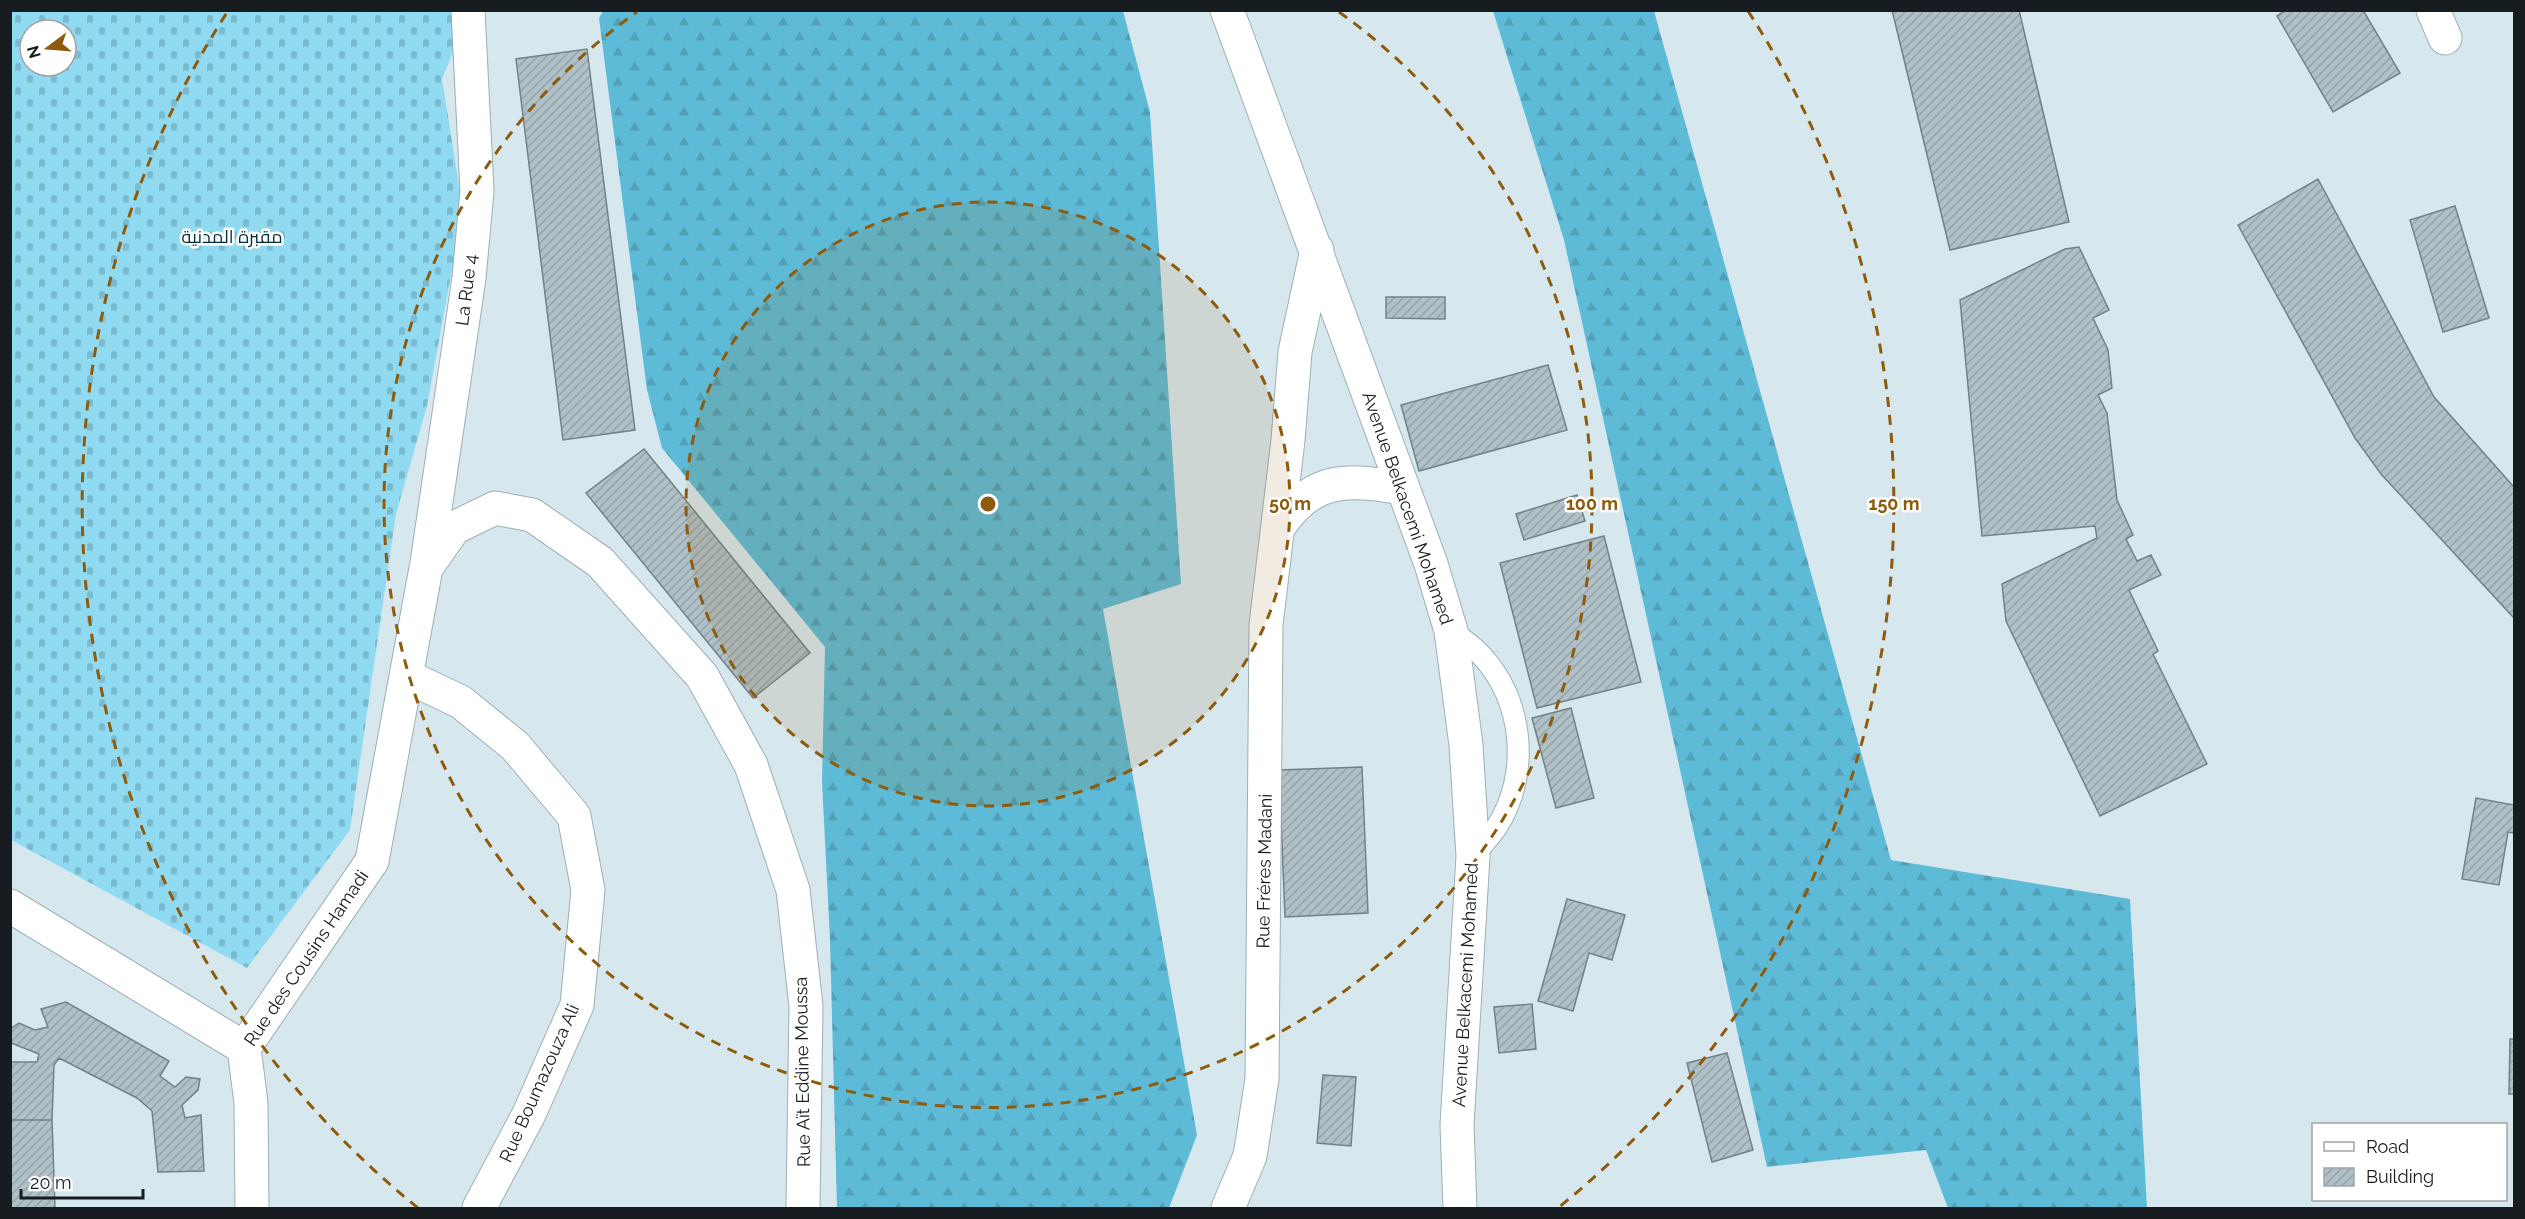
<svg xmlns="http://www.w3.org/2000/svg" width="2525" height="1219" font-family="Raleway,Cairo,sans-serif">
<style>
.forest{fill:url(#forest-firs)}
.cemetery{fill:url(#cemetery-stones);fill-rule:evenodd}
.building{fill:url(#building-hatch);stroke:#728287;stroke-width:1.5}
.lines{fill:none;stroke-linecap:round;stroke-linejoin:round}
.service-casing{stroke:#9eafb5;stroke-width:23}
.minor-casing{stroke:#9eafb5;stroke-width:35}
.tertiary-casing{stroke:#9eafb5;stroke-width:35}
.primary-casing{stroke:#9eafb5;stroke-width:35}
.service{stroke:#fff;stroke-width:21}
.minor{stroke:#fff;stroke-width:33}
.tertiary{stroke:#fff;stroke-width:33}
.primary{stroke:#fff;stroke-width:33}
.ring{fill:none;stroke:#8e5a0b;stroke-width:3;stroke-dasharray:10 8}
.labels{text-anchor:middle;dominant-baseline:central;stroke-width:5;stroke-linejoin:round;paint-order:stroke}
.park-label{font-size:18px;fill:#002e3a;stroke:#fff}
.street-label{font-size:18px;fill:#161c1f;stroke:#fff}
.centre{fill:#8e5a0b;stroke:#fff;stroke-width:3}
.ring-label{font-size:18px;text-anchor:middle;font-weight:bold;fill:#8e5a0b;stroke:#fff;stroke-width:5;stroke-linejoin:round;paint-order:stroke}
</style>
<defs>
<pattern id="forest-firs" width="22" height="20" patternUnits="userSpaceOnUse" patternTransform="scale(1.5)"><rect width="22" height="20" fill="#5ebbd7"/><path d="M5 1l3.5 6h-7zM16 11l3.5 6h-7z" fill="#51a0b8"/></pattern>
<pattern id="cemetery-stones" width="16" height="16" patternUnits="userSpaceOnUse" patternTransform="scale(1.5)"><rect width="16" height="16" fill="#90dbf2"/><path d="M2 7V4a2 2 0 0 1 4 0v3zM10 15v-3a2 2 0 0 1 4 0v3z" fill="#7bbbcf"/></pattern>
<pattern id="building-hatch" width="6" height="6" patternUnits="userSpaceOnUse" patternTransform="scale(1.5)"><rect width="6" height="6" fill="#afc0c6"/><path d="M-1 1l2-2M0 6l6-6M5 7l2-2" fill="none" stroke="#96a4aa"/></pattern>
</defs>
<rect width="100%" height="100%" fill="#d6e8ee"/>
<!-- forest -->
<path class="forest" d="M 603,11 L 1123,11 L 1150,112 L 1181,584 L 1103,609 L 1197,1135 L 1169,1208 L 837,1208 L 830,940 L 822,782 L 825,647 L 662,448 L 647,390 L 599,18 Z
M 1493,11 L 1654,11 L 1891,860 L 2130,899 L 2147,1208 L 1948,1208 L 1926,1150 L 1767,1167 L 1564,240 Z"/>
<!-- cemetery -->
<path class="cemetery" d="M 10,11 L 460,11 L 463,27 L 442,79 L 463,210 L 427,406 L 396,514 L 350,830 L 247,968 L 11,840 ZM 30,30 L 66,30 L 66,66 L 30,66 Z"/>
<!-- building -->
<path class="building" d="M 1892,10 L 2019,10 L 2069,222 L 1950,250 Z
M 2286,10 L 2363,10 L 2400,73 L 2333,112 L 2277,16 Z
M 587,49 L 635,430 L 563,440 L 516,59 Z
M 2318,179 L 2434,397 L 2514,487 L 2514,618 L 2381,474 L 2355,438 L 2238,225 Z
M 2455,206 L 2489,318 L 2443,332 L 2410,220 Z
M 2079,247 L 2109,310 L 2093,318 L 2108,350 L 2112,388 L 2098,395 L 2107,413 L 2117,500 L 2133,535 L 2126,539 L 2137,561 L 2151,555 L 2161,575 L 2129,590 L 2158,651 L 2153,654 L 2207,764 L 2100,816 L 2006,621 L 2002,584 L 2097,538 L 2095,526 L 1982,536 L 1960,300 L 2065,249 Z
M 1386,297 L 1445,297 L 1445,319 L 1386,318 Z
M 1548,365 L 1567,430 L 1419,471 L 1401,405 Z
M 644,449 L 810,653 L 753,698 L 586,493 Z
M 1577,495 L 1585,521 L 1524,540 L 1516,514 Z
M 1604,536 L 1641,682 L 1537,708 L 1500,563 Z
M 1571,708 L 1594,798 L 1556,808 L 1532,718 Z
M 1362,767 L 1368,913 L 1285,917 L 1279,770 Z
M 2476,798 L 2514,805 L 2514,833 L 2508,832 L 2499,885 L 2462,879 Z
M 1567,899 L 1625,915 L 1612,960 L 1589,953 L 1573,1011 L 1538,1001 Z
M 66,1002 L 169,1061 L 160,1076 L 175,1087 L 186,1077 L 200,1079 L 198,1090 L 182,1105 L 185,1118 L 201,1115 L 204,1171 L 158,1172 L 152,1111 L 137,1098 L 59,1058 L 54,1065 L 52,1120 L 10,1120 L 10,1062 L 37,1062 L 39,1054 L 11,1043 L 10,1029 L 19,1023 L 35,1030 L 48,1027 L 41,1009 Z
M 1532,1004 L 1536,1049 L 1499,1053 L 1494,1007 Z
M 2510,1039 L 2514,1039 L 2514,1094 L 2509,1094 Z
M 1727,1053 L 1753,1150 L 1712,1162 L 1687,1063 Z
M 1323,1075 L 1356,1077 L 1351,1146 L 1317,1143 Z
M 10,1120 L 52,1120 L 55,1208 L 10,1208 Z"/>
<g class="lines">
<defs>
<path id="service" d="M 1451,631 C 1461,638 1472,645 1480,654 C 1524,699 1531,775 1496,828 C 1489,838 1480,847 1473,856"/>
<path id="minor" d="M 2433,10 L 2445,38
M 427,563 L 469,278 L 477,191 L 468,10
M 406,676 L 461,702 L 515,746 L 574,816 L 588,890 L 577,1005 L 529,1114 L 479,1208
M 10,906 L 244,1048
M 252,1208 L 251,1103 L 244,1048 L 372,861 L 426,568 L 454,528 L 495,508 L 532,515 L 600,562 L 702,676 L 751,765 L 793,890 L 806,1006 L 803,1208"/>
<path id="tertiary" d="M 1278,528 C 1312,476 1347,479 1402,488
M 1228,1208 L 1250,1156 L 1262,1079 L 1266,625 L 1288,440 L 1295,352 L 1317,250"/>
<path id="primary" d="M 1227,10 L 1431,564 L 1451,631 L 1466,745 L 1473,856 L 1457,1125 L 1460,1208"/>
</defs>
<!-- service casing -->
<use href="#service" class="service-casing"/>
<!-- minor casing -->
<use href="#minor" class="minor-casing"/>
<!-- tertiary casing -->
<use href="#tertiary" class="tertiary-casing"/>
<!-- primary casing -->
<use href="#primary" class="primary-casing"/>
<!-- service -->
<use href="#service" class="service"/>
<!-- minor -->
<use href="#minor" class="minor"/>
<!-- tertiary -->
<use href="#tertiary" class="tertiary"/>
<!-- primary -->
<use href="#primary" class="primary"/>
</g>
<!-- distance rings -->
<circle cx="988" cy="504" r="302" fill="#8e5a0b" fill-opacity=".12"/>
<g class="ring">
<circle cx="988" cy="504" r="302"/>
<path d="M1339 12A604 604 0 1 1 637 12"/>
<path d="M418 1208A906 906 0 0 1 228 11M1748 11A906 906 0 0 1 1558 1208"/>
</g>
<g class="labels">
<!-- park labels -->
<g class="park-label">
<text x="232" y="236">مقبرة المدنية</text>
</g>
<!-- street labels -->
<g class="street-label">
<text transform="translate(466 290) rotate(-83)">La Rue 4</text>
<text transform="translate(1408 508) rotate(71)">Avenue Belkacemi Mohamed</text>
<text transform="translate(1264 871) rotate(-89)">Rue Fréres Madani</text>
<text transform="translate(306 958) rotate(-56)">Rue des Cousins Hamadi</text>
<text transform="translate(1465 985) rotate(-87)">Avenue Belkacemi Mohamed</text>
<text transform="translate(802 1072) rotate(-91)">Rue Aït Eddine Moussa</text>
<text transform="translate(539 1083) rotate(-66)">Rue Boumazouza Ali</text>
</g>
</g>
<circle cx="988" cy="504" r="9" class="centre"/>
<g class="ring-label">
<text x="1290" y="510">50 m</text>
<text x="1592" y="510">100 m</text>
<text x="1894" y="510">150 m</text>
</g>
<!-- border -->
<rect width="2525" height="1219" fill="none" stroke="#161c1f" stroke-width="24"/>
<!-- legend -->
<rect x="2312" y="1123" width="195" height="78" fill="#ffffff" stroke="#a2a4a5" stroke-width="1.5"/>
<rect x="2324" y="1142" width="30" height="9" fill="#ffffff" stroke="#a2a4a5" stroke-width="1.5"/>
<text x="2366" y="1153" font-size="18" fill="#161c1f">Road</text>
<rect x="2324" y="1168" width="30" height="18" fill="url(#building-hatch)" stroke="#a2a4a5" stroke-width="1.5"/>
<text x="2366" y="1183" font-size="18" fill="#161c1f">Building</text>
<!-- north arrow -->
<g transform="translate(48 48) rotate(254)"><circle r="28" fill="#ffffff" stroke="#a2a4a5" stroke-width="1.5"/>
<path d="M0-4.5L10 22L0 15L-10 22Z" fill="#8e5a0b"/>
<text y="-9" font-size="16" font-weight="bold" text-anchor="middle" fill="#161c1f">N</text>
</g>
<!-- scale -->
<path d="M21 1189v9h122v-9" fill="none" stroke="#161c1f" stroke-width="3"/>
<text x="30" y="1189" font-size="18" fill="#161c1f" stroke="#ffffff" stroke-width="4.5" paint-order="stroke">20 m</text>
</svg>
